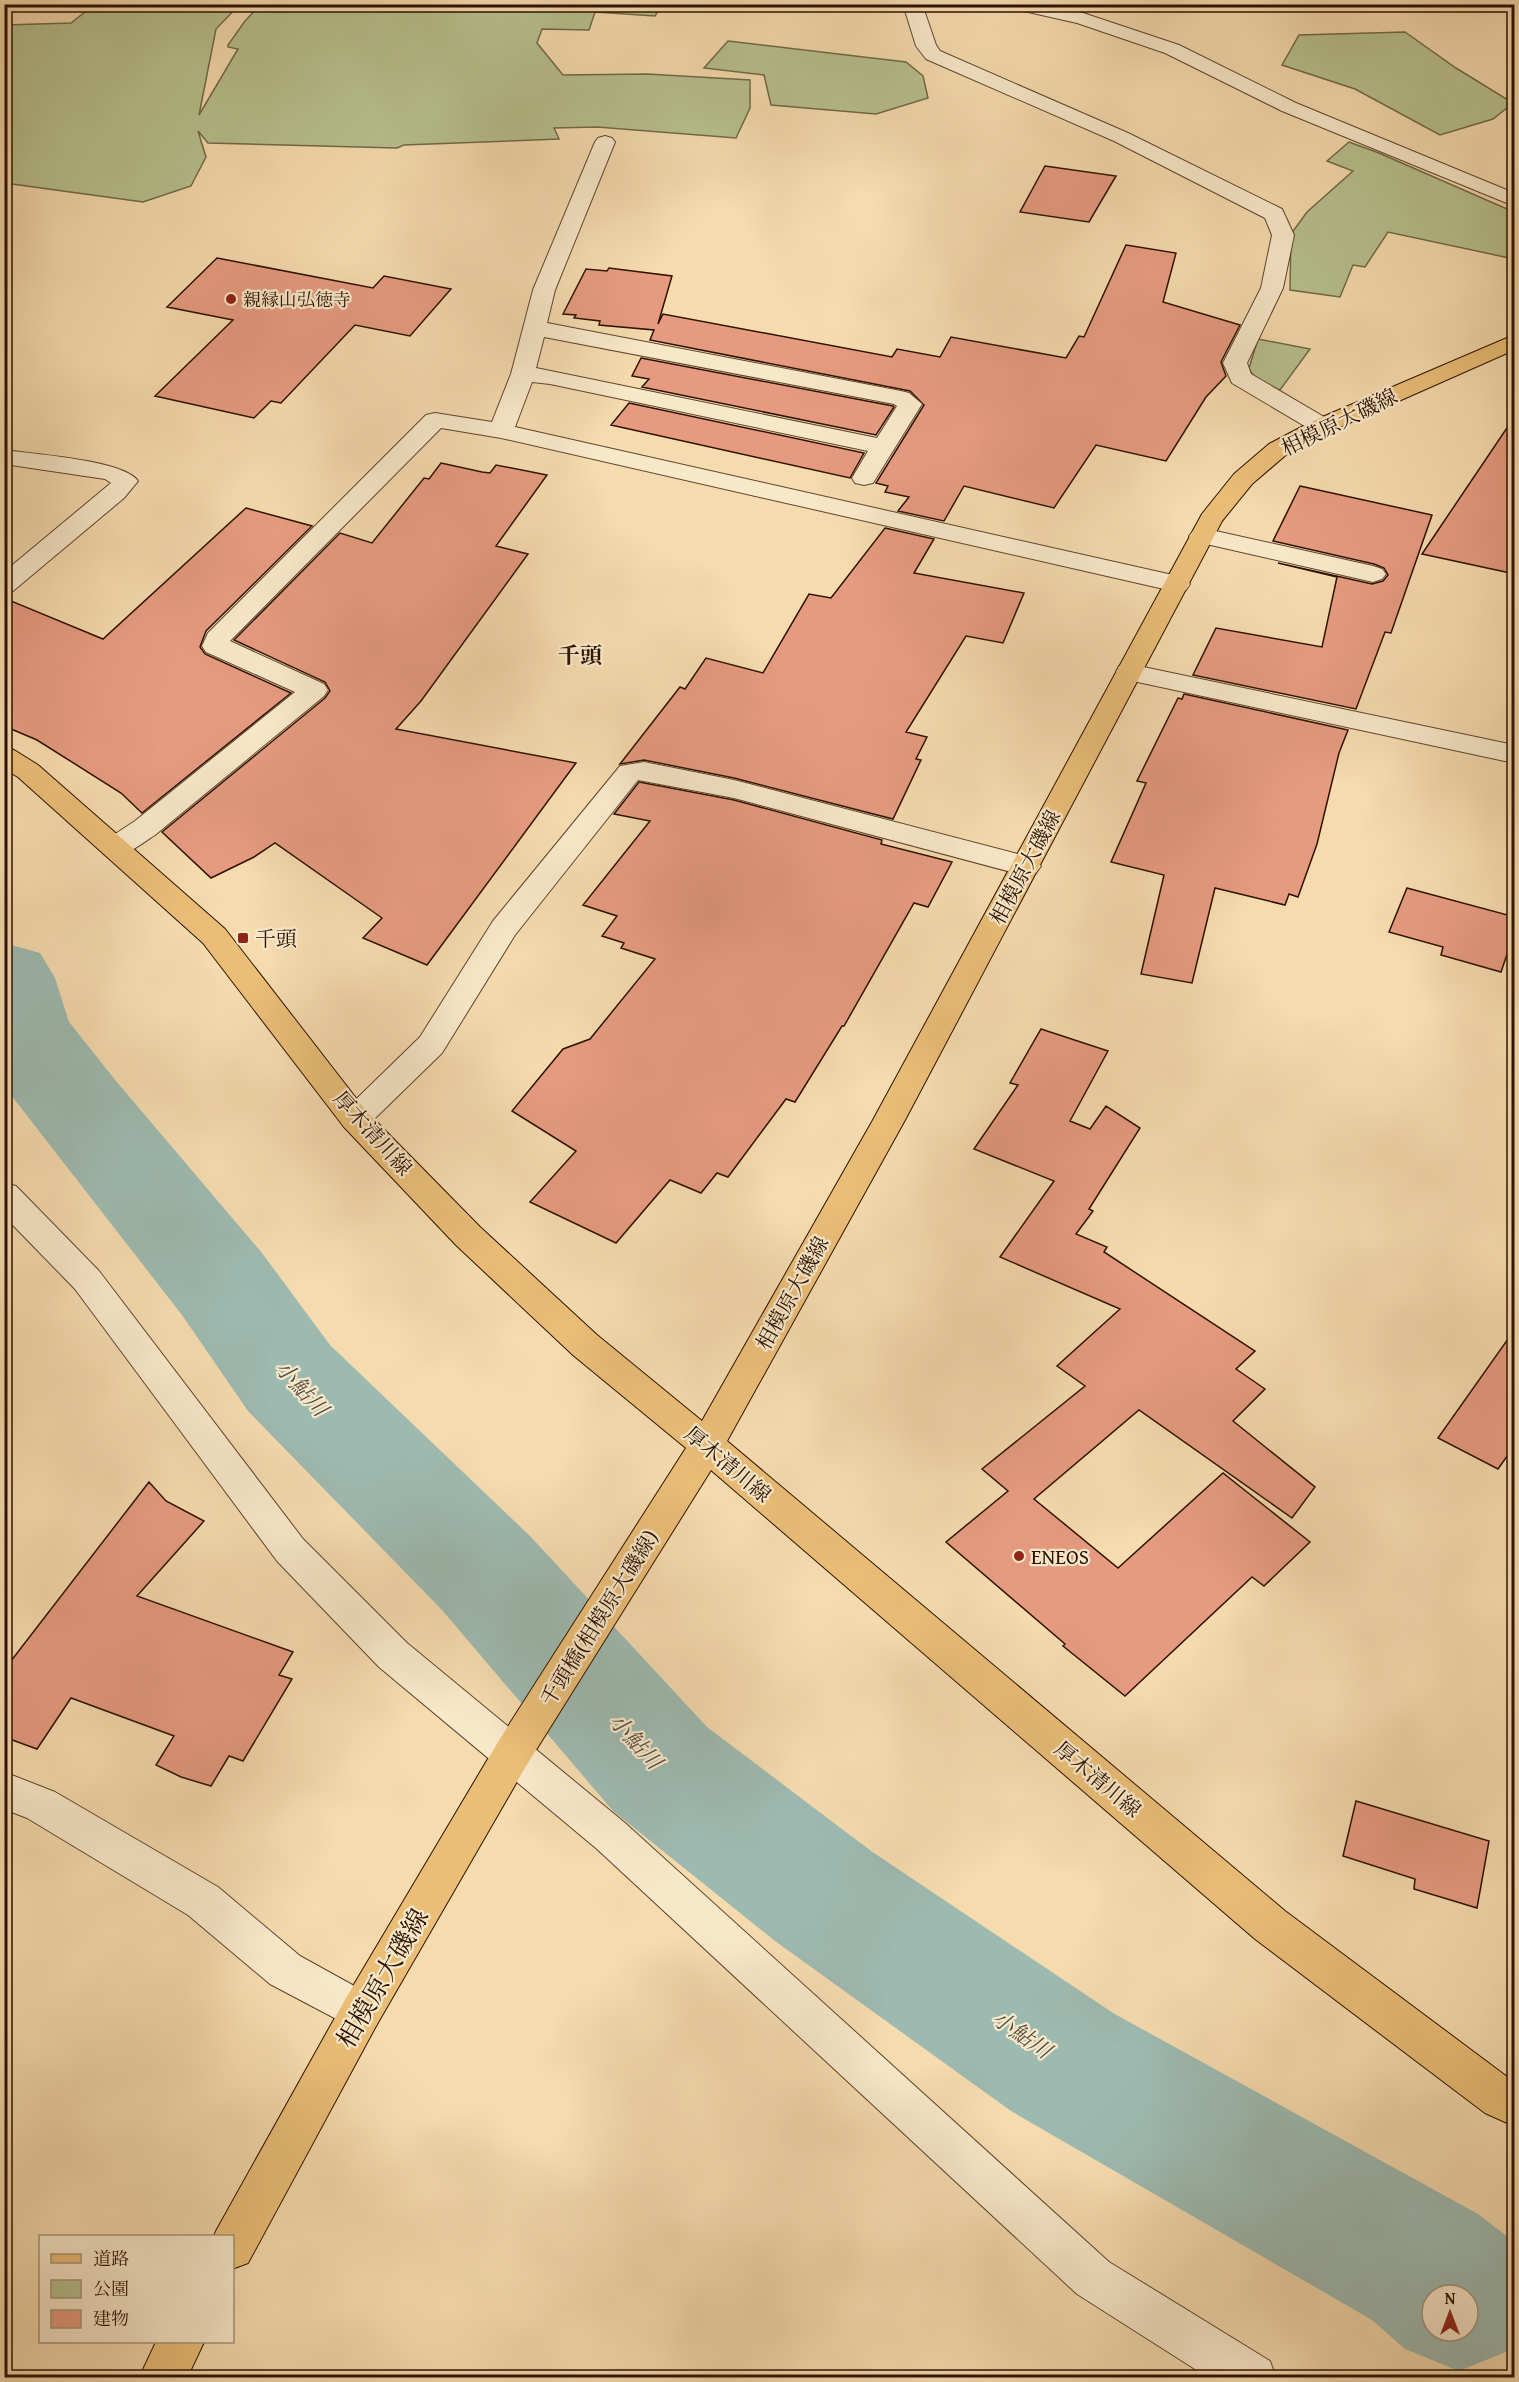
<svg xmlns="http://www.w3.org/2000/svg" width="1519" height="2382" font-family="'Gentium Book Plus','Noto Serif JP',serif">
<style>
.green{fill:#b7c18e;stroke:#726948;stroke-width:1.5}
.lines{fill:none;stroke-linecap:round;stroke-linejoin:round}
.river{fill:#9dbab1;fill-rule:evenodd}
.building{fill:#e69b80;stroke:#2d1101;stroke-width:1.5}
.minor-casing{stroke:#5f442c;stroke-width:2}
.major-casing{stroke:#2d1101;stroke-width:2}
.minor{fill:#f8e8ca;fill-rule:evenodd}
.major{fill:#eabe77;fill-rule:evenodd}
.poi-dot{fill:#8f2418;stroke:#f8e8ca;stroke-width:2}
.labels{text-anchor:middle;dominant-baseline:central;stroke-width:4.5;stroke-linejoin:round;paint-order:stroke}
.far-poi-label{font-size:18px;fill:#2d1101;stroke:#f8e8ca;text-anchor:start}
.street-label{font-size:21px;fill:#2d1101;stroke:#f8e8ca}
.poi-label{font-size:21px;fill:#2d1101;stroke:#f8e8ca;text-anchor:start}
.neighbourhood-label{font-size:22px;font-weight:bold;fill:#2d1101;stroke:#f8e8ca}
.water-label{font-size:22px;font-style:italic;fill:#544c3f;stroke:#f8e8ca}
.near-street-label{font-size:26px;fill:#2d1101;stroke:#f8e8ca}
</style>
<rect width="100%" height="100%" fill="#f5dbae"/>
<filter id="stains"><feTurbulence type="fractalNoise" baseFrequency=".00333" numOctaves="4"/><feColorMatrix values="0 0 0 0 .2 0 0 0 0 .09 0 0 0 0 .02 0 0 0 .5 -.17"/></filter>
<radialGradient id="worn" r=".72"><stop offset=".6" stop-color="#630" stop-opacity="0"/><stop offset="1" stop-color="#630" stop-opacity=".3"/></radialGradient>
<!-- green -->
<path class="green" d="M 95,4 L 239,5 L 216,29 L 199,115 L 238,49 L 228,47 L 228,45 L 245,21 L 261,4 L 662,5 L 655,16 L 595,12 L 589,30 L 542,29 L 537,43 L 563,75 L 647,74 L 750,80 L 750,108 L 736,138 L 597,127 L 554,128 L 559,139 L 404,145 L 397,148 L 208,143 L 198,131 L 206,157 L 191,186 L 143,202 L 5,183 L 5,25 L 71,23 Z
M 1405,32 L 1456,68 L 1513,103 L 1493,119 L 1440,135 L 1355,89 L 1282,65 L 1299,35 Z
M 728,41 L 906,62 L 923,76 L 928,98 L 876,114 L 771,105 L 764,75 L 704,68 Z
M 1349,142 L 1379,153 L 1514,212 L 1514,259 L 1388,232 L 1365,267 L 1353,265 L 1340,297 L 1290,290 L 1291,234 L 1307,212 L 1353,171 L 1327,161 Z
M 1258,339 L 1310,349 L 1280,390 C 1267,386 1254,381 1249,368 Z"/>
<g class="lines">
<!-- river -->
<path class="river" d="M 4,943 L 40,953 L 55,978 L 69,1022 L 116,1081 L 262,1253 L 330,1345 L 530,1536 L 707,1727 L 871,1851 L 1113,2013 L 1478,2214 L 1513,2241 L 1514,2246 L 1513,2349 L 1459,2371 L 1405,2349 L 1372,2320 L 1011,2111 L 775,1941 L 613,1811 L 442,1610 L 248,1411 L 182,1315 L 4,1086 ZM 1432,2295 L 1468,2295 L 1468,2331 L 1432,2331 Z"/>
</g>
<!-- building -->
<path class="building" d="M 1045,166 L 1116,176 L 1089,222 L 1020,212 Z
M 1126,245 L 1176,253 L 1163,302 L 1240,325 L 1221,362 L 1226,376 L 1206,397 L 1166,461 L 1096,445 L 1054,508 L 964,486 L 944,521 L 898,511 L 909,497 L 885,492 L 888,486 L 876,483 L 924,405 L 910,391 L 650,340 L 654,330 L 599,325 L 600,321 L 574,318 L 576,315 L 563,314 L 586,269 L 607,271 L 609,268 L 672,276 L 658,324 L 663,314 L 892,357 L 897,349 L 940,357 L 951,337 L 1066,358 L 1079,336 L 1084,337 Z
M 217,258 L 373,288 L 384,276 L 451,289 L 410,336 L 355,325 L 281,403 L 271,401 L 254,418 L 155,396 L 233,320 L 167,307 Z
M 641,358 L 893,406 L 894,407 L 876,435 L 642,387 L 649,379 L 632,376 Z
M 629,403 L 864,453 L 850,478 L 611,425 Z
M 1515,416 L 1515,574 L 1422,554 Z
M 441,463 L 482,472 L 490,473 L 496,465 L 547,475 L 496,546 L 528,554 L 421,701 L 396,729 L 576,763 L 427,965 L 363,938 L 382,918 L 275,843 L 254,857 L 211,878 L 162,832 L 325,698 L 330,691 L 325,682 L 234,640 L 340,533 L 372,543 L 424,478 L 429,479 Z
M 1300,486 L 1432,515 L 1391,633 L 1385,632 L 1356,709 L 1193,675 L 1216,628 L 1322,647 L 1337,577 L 1278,563 L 1372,584 L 1383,581 L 1388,575 L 1384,568 L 1374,564 L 1273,541 Z
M 246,508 L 312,526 L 206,631 L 200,647 L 205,654 L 291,693 L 142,813 L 121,793 L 37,740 L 4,726 L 4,598 L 103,639 Z
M 885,528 L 934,539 L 914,573 L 1024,593 L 1003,643 L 966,636 L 906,732 L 927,737 L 916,759 L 921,760 L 893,819 L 734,778 L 644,760 L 620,764 L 680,687 L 685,689 L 706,658 L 763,673 L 809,594 L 831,598 Z
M 1184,694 L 1348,730 L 1339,753 L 1317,844 L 1298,897 L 1289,894 L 1285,905 L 1215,888 L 1192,983 L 1141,974 L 1164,875 L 1111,862 L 1146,783 L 1137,781 L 1178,698 L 1182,699 Z
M 639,782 L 734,800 L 882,840 L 881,844 L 952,862 L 928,907 L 914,903 L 844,1026 L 842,1026 L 795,1102 L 786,1099 L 728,1177 L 717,1173 L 701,1193 L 670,1180 L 616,1243 L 530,1202 L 576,1151 L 512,1111 L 563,1049 L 590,1039 L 655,959 L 621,948 L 624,943 L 602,936 L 617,916 L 583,905 L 650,821 L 614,814 Z
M 1407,888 L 1515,917 L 1515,931 L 1501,972 L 1441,955 L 1443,947 L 1389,932 Z
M 1041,1029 L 1108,1051 L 1070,1121 L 1090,1129 L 1106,1106 L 1140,1128 L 1089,1209 L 1093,1211 L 1076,1234 L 1107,1247 L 1104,1252 L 1255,1351 L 1236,1369 L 1265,1389 L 1233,1421 L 1315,1487 L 1292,1518 L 1139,1410 L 1034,1499 L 1118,1568 L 1223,1473 L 1310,1542 L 1264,1586 L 1252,1577 L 1125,1696 L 1063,1646 L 1065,1644 L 946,1542 L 1008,1491 L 982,1469 L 1085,1386 L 1057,1366 L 1120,1309 L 1000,1257 L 1054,1181 L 974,1149 L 1018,1085 L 1010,1083 Z
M 1515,1329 L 1515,1445 L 1498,1469 L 1438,1438 Z
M 149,1482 L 166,1501 L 204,1521 L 137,1596 L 293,1652 L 279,1675 L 292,1679 L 243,1761 L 229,1756 L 211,1786 L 181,1777 L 156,1765 L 174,1736 L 71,1698 L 37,1749 L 4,1737 L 4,1670 Z
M 1356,1801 L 1489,1841 L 1477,1908 L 1414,1889 L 1415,1879 L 1343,1856 Z"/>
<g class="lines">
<defs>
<path id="minor" d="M 903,4 L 922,4 L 936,45 L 940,51 L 1128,133 L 1282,209 L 1294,235 L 1283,288 L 1247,363 L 1251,374 L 1331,421 L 1334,426 L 1331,431 L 1322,433 L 1313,431 L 1232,383 L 1223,363 L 1261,288 L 1272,235 L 1265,218 L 1114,141 L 926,59 L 916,46 Z
M 1009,4 L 1045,4 L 1083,13 L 1179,45 L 1296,103 L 1514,193 L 1514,206 L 1282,111 L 1165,53 L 1077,23 L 1011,8 Z
M 605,136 L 612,138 L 615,142 L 555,290 L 547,323 L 901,391 L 909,393 L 922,404 L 873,483 L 864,485 L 855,483 L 852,478 L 868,451 L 550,384 L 532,382 L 515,427 L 1177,576 L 1186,578 L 1190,584 L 1186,590 L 1177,592 L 501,438 L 441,428 L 230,641 L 324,684 L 328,690 L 324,696 L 155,835 C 139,845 125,859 106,854 L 101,847 L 106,840 L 135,821 L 295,692 L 206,652 L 202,646 L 208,633 L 426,415 L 435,413 L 492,422 L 511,374 L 533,290 L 595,142 L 598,138 ZM 544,337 L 894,404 L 897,406 L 877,438 L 536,368 Z
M 4,450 C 32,454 124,460 138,481 L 124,498 L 13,591 L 4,593 L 4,572 L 111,483 L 105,479 L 4,464 Z
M 1202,528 L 1373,566 L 1382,569 L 1386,574 L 1382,579 L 1373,582 L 1193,541 L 1189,536 L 1193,531 Z
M 1129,664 L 1514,745 L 1514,763 L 1119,678 L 1116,672 L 1119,666 Z
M 644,762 L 734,780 L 1026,856 L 1036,859 L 1041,866 L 1036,873 L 1026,876 L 734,798 L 638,780 L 515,935 L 442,1053 L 366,1127 L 355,1131 L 344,1127 L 339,1119 L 344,1111 L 420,1037 L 493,921 L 620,766 Z
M 4,1183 L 16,1186 L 99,1271 L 303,1539 L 407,1643 L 625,1823 L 1109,2262 L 1270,2361 L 1276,2378 L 1209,2378 L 1077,2294 L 597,1849 L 379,1667 L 277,1561 L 75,1289 L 4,1216 Z
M 4,1772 L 55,1792 L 218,1887 L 300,1956 L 376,1998 L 382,2012 L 376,2026 L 361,2032 L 270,1984 L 188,1915 L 27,1818 L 4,1809 Z"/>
<path id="major" d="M 1514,335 L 1514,350 L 1331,431 L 1287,454 L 1252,484 L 1222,521 L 905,1120 L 727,1441 L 1285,1911 L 1514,2082 L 1514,2126 L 1485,2113 L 1255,1939 L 711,1470 L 526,1766 L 376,2026 L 248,2263 L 232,2269 L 232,2236 L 214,2236 L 216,2231 L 346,1998 L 498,1742 L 686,1448 L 573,1355 L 456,1245 L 344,1127 L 203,943 L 18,777 L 4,769 L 4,747 L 14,750 L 38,765 L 225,929 L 366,1111 L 480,1227 L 597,1335 L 702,1421 L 873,1120 L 1202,514 L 1234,474 L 1269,444 L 1313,421 Z
M 156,2342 L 204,2342 L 187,2378 L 139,2378 Z"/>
</defs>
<!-- minor casing -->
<use href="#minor" class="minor-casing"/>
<!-- major casing -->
<use href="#major" class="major-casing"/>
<!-- minor -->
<use href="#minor" class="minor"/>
<!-- major -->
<use href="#major" class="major"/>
</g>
<!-- markers -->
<g class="poi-dot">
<circle cx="231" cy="299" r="6"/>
<rect x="237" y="932" width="12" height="12" rx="3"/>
<circle cx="1019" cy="1556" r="6"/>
</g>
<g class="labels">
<!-- far-poi labels -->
<g class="far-poi-label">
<text x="243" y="299">親縁山弘徳寺</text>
</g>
<!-- street labels -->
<g class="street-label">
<text transform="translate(1339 422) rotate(-26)">相模原大磯線</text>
<text transform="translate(1025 867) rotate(-62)">相模原大磯線</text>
<text transform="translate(373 1133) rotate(48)">厚木清川線</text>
<text transform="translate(792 1293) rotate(-61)">相模原大磯線</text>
<text transform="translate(728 1464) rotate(40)">厚木清川線</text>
<text transform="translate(599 1618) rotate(-58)">千頭橋(相模原大磯線)</text>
<text transform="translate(1098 1779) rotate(40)">厚木清川線</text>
</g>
<!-- poi labels -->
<g class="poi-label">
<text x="255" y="938">千頭</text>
<text x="1031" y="1556">ENEOS</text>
</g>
<!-- neighbourhood labels -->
<g class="neighbourhood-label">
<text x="580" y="655">千頭</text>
</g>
<!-- water labels -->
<g class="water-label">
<text transform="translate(302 1388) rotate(48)">小鮎川</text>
<text transform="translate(636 1741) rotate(48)">小鮎川</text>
<text transform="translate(1022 2034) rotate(35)">小鮎川</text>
</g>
<!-- near-street labels -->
<g class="near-street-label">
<text transform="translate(382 1978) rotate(-60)">相模原大磯線</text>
</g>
</g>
<!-- margin -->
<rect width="1519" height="2382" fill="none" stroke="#f5dbae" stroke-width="24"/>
<rect x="6" y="6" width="1507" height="2370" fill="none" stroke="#2d1101" stroke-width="3"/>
<rect x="12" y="12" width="1495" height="2358" fill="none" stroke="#2d1101" stroke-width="1.5"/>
<!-- legend -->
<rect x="39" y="2235" width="195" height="108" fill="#f8e8ca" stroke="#a7927a" stroke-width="1.5"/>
<rect x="51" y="2254" width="30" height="9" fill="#eabe77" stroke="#a7927a" stroke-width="1.5"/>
<text x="93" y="2265" font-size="18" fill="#2d1101">道路</text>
<rect x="51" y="2280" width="30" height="18" fill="#b7c18e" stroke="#a7927a" stroke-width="1.5"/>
<text x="93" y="2295" font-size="18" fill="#2d1101">公園</text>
<rect x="51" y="2310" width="30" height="18" fill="#e69b80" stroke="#a7927a" stroke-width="1.5"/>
<text x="93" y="2325" font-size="18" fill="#2d1101">建物</text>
<!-- north arrow -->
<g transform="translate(1450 2313)"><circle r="28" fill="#f8e8ca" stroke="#a7927a" stroke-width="1.5"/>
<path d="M0-4.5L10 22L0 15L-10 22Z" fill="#8f2418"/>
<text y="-9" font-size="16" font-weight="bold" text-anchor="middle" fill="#2d1101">N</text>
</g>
<rect width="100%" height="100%" filter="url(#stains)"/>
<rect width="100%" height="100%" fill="url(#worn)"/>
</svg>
